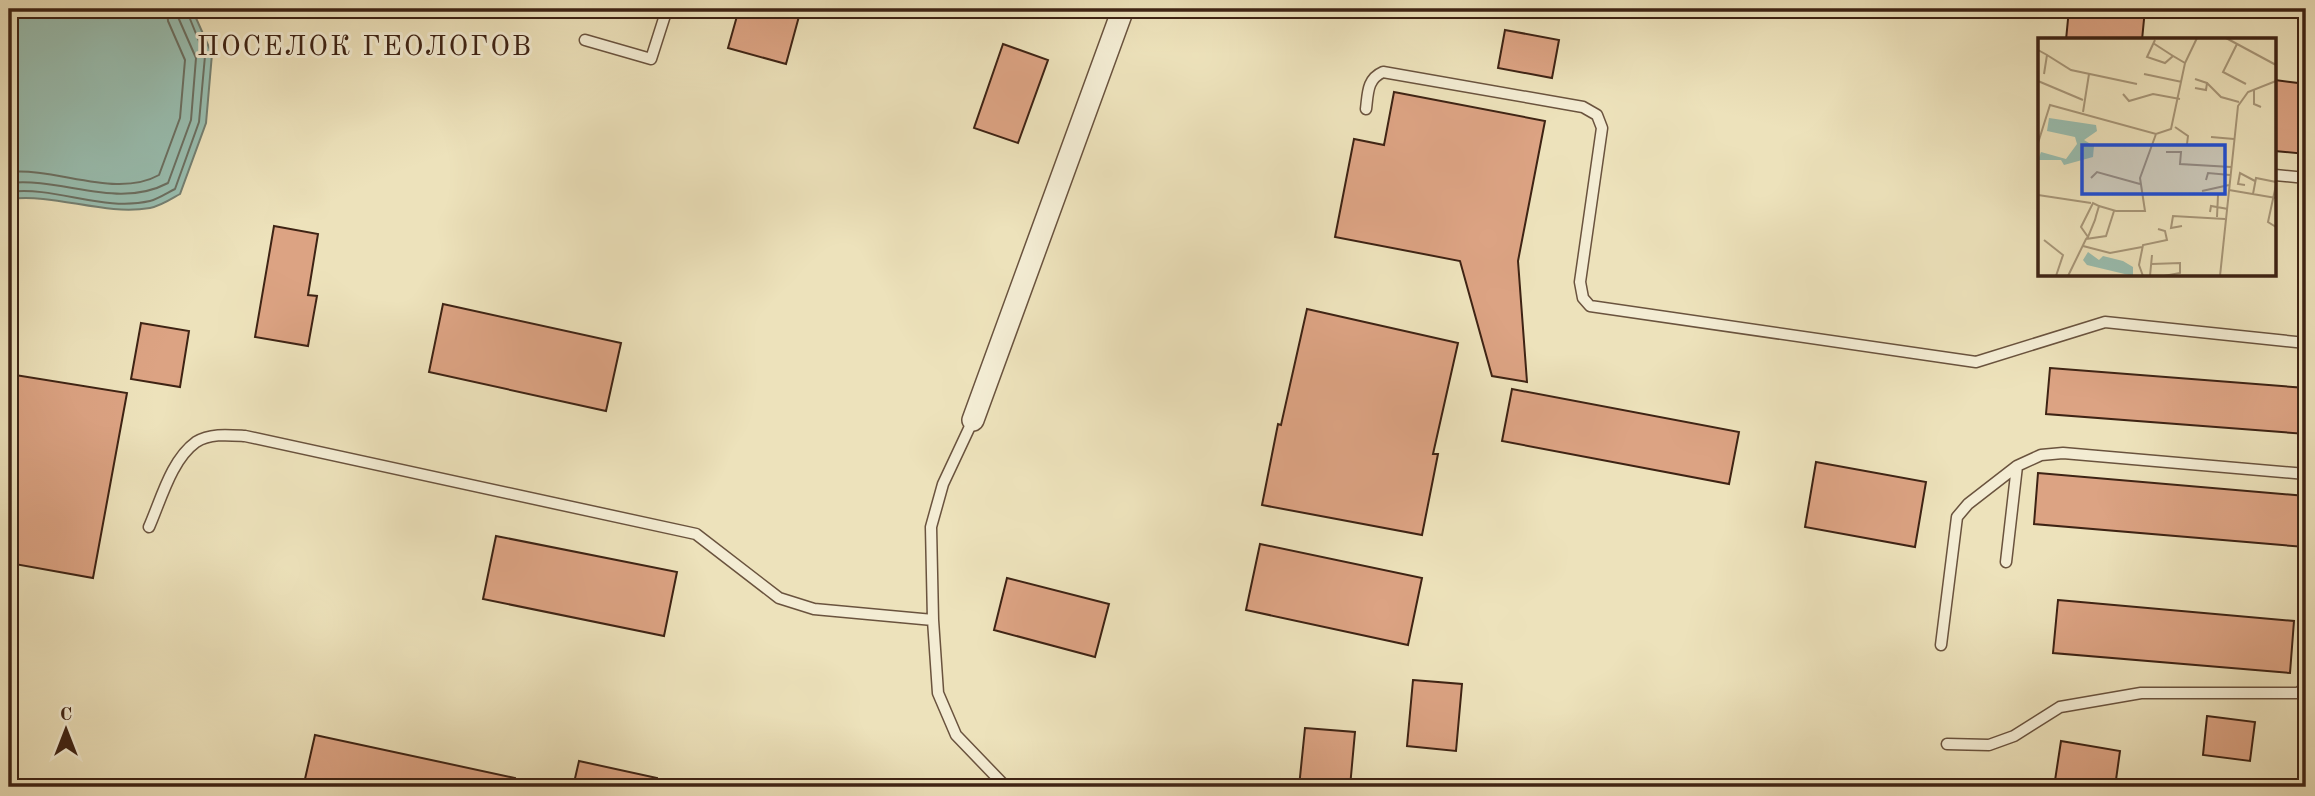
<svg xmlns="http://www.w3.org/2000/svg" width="2315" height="796" font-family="'Old Standard TT',serif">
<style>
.water{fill:#99beb0;stroke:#758072;stroke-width:2}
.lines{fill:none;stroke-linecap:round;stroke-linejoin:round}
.shore{stroke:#6c7062;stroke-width:2}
.building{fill:#dca383;stroke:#3e2314;stroke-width:2}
.service-casing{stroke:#6a533e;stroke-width:13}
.minor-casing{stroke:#6a533e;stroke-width:24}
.service{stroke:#f3ecd3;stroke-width:10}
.minor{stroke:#f3ecd3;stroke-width:21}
.labels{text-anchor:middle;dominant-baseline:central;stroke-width:6;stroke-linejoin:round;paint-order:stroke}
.quarter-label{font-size:28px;letter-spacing:2px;fill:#3e2314;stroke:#f3ecd3}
.inset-road{fill:none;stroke:#a79678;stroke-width:2}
.view{fill:#1d4ed8;fill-opacity:0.15;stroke:#1d4ed8;stroke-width:3.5}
.inset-edge{fill:none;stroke:#3e2314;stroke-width:3.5}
</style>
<rect width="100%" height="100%" fill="#ede2bb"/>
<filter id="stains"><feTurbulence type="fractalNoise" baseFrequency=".00286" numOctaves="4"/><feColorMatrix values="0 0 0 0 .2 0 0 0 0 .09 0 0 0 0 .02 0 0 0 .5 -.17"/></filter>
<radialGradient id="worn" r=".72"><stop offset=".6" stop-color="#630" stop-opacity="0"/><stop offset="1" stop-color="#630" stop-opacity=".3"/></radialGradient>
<!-- water -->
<path class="water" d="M 9,9 L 192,9 L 212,54 L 206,123 L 180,194 C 171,199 161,206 150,208 C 103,216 56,193 9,199 Z"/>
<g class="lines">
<!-- shore -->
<path class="shore" d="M 9,172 C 56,167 116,199 159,175 L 180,118 L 185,60 L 168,21 L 167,9
M 9,183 C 62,177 117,210 168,183 L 191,120 L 196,58 L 178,17 L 177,9
M 9,192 C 56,186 103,212 150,201 C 158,199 167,193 175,189 L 199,122 L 205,56 L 186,9"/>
</g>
<!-- building -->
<path class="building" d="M 739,9 L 801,9 L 786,64 L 728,48 Z
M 2069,9 L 2145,9 L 2142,40 L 2066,40 Z
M 1505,30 L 1559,40 L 1552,78 L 1498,68 Z
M 1003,44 L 1048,60 L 1018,143 L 974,128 Z
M 2275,80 L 2306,84 L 2306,154 L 2275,151 Z
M 1394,92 L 1545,121 L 1518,261 L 1527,382 L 1492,376 L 1460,261 L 1335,237 L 1354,139 L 1384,145 Z
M 274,226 L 318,234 L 308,295 L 317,296 L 308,346 L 255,337 Z
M 443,304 L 621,343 L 606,411 L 429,372 Z
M 1307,309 L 1458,343 L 1433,454 L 1438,454 L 1422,535 L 1262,505 L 1278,424 L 1281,425 Z
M 141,323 L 189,331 L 180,387 L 131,379 Z
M 2050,368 L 2306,388 L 2306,434 L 2046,414 Z
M 9,374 L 127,393 L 93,578 L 9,563 L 9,494 L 15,458 L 9,457 Z
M 1512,389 L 1739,432 L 1729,484 L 1502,441 Z
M 1816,462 L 1926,482 L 1915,547 L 1805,527 Z
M 2038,473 L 2306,496 L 2305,547 L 2034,524 Z
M 496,536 L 677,572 L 664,636 L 483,599 Z
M 1260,544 L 1422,578 L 1408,645 L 1246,610 Z
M 1007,578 L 1109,604 L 1095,657 L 994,630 Z
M 2058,600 L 2294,621 L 2290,673 L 2053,653 Z
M 1413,680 L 1462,684 L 1456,751 L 1407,746 Z
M 2207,716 L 2255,722 L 2250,761 L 2203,755 Z
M 1305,728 L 1355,732 L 1350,787 L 1299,787 Z
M 315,735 L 515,778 L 514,787 L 342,787 L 305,779 Z
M 2061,741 L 2120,751 L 2115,787 L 2054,787 Z
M 579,761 L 657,778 L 656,787 L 573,787 Z"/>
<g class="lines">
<defs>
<path id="service" d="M 585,40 L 651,59 L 667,9
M 1366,109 C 1368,93 1367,79 1383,72 L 1583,107 L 1597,115 L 1602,128 L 1580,282 L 1583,298 L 1590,306 L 1976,362 L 2105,322 L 2306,343
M 2275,175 L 2306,178
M 973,420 L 943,484 L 931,527 L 933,620 L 938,693 L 956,735 L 1006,787
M 149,527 C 161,500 171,460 196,442 C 210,433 229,435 245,436 L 696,534 L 779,598 L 814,609 L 933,620
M 2006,562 L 2017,466 L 2041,455 L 2063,453 L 2306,474
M 1941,645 L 1957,517 L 1968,504 L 2017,466
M 1947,744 L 1989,745 L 2014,736 L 2060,707 L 2141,693 L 2298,693 L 2306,687"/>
<path id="minor" d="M 973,420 L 1123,9"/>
</defs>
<!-- service casing -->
<use href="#service" class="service-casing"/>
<!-- minor casing -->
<use href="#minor" class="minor-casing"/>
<!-- service -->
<use href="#service" class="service"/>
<!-- minor -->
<use href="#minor" class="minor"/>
</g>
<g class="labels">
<!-- quarter labels -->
<g class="quarter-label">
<text x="365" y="48">ПОСЕЛОК ГЕОЛОГОВ</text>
</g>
</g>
<!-- overview -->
<g transform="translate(2038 38)">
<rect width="238" height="238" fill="#ede2bb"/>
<path d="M 11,80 L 58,87 L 59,93 L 46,102 L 56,108 L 55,119 L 26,127 L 23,122 L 0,122 L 3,114 L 28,121 L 39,106 L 37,99 L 9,93 ZM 50,214 L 61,222 L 65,218 L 85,223 L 95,229 L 95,238 L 49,227 L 45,222 Z" fill="#99beb0"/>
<path class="inset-road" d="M 188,0 L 238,27M 117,2 L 109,19 L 127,25 L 135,18 L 147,25M 115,5 L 135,18M 199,6 L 185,34 L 208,46M 0,12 L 9,17 L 6,36M 9,17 L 33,32 L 99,46M 106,36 L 144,44M 0,43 L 45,62M 169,45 L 183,59 L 201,64M 157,50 L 168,52 L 169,45 L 157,41M 216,52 L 216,66 L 223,69M 85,56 L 91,63 L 115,56 L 142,61M 45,74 L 51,36M 137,89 L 150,98 L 149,106M 173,99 L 196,101M 0,105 L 12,67 L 118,96 L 133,91 L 147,25 L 159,0M 128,114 L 143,114 L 142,126 L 193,129M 53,140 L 59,134 L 102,146M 168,142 L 170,135 L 192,137M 207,147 L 200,146 L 202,135 L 217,143M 238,147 L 230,184 L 238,189M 191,152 L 238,160M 164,153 L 191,147M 215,156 L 218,140 L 238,144M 0,157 L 53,165M 61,168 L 78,173 L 107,173 L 102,140 L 118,96M 172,174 L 173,168 L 190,171M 179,179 L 180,157M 144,188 L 133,190 L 135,178 L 187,181M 48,201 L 68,198 L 76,173M 6,202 L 25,217 L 18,238M 45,208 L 72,215 L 104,209M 114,226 L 142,225 L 142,235 L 126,238M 30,238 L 48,201 L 50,199 L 57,182 L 58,178 L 61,168 L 55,165 L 43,189 L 50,199M 105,238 L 101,227 L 105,207 L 129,202 L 127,193 L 120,191M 112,238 L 114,217M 182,238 L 200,68 L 210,54 L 238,43"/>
<path class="view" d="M 44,107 L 187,107 L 187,156 L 44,156 Z"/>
<rect width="238" height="238" class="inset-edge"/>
</g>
<!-- margin -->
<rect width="2315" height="796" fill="none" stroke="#ede2bb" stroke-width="35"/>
<rect x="10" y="10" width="2294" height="775" fill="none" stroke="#3e2314" stroke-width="3.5"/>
<rect x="18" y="18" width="2280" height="761" fill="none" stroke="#3e2314" stroke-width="2"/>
<!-- north arrow -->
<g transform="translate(66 730)" stroke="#f3ecd3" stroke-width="5" paint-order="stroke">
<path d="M0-5L12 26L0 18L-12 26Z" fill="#3e2314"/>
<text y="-10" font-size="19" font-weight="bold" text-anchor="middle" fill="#3e2314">С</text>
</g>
<rect width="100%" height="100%" filter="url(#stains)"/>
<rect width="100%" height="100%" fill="url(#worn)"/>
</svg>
